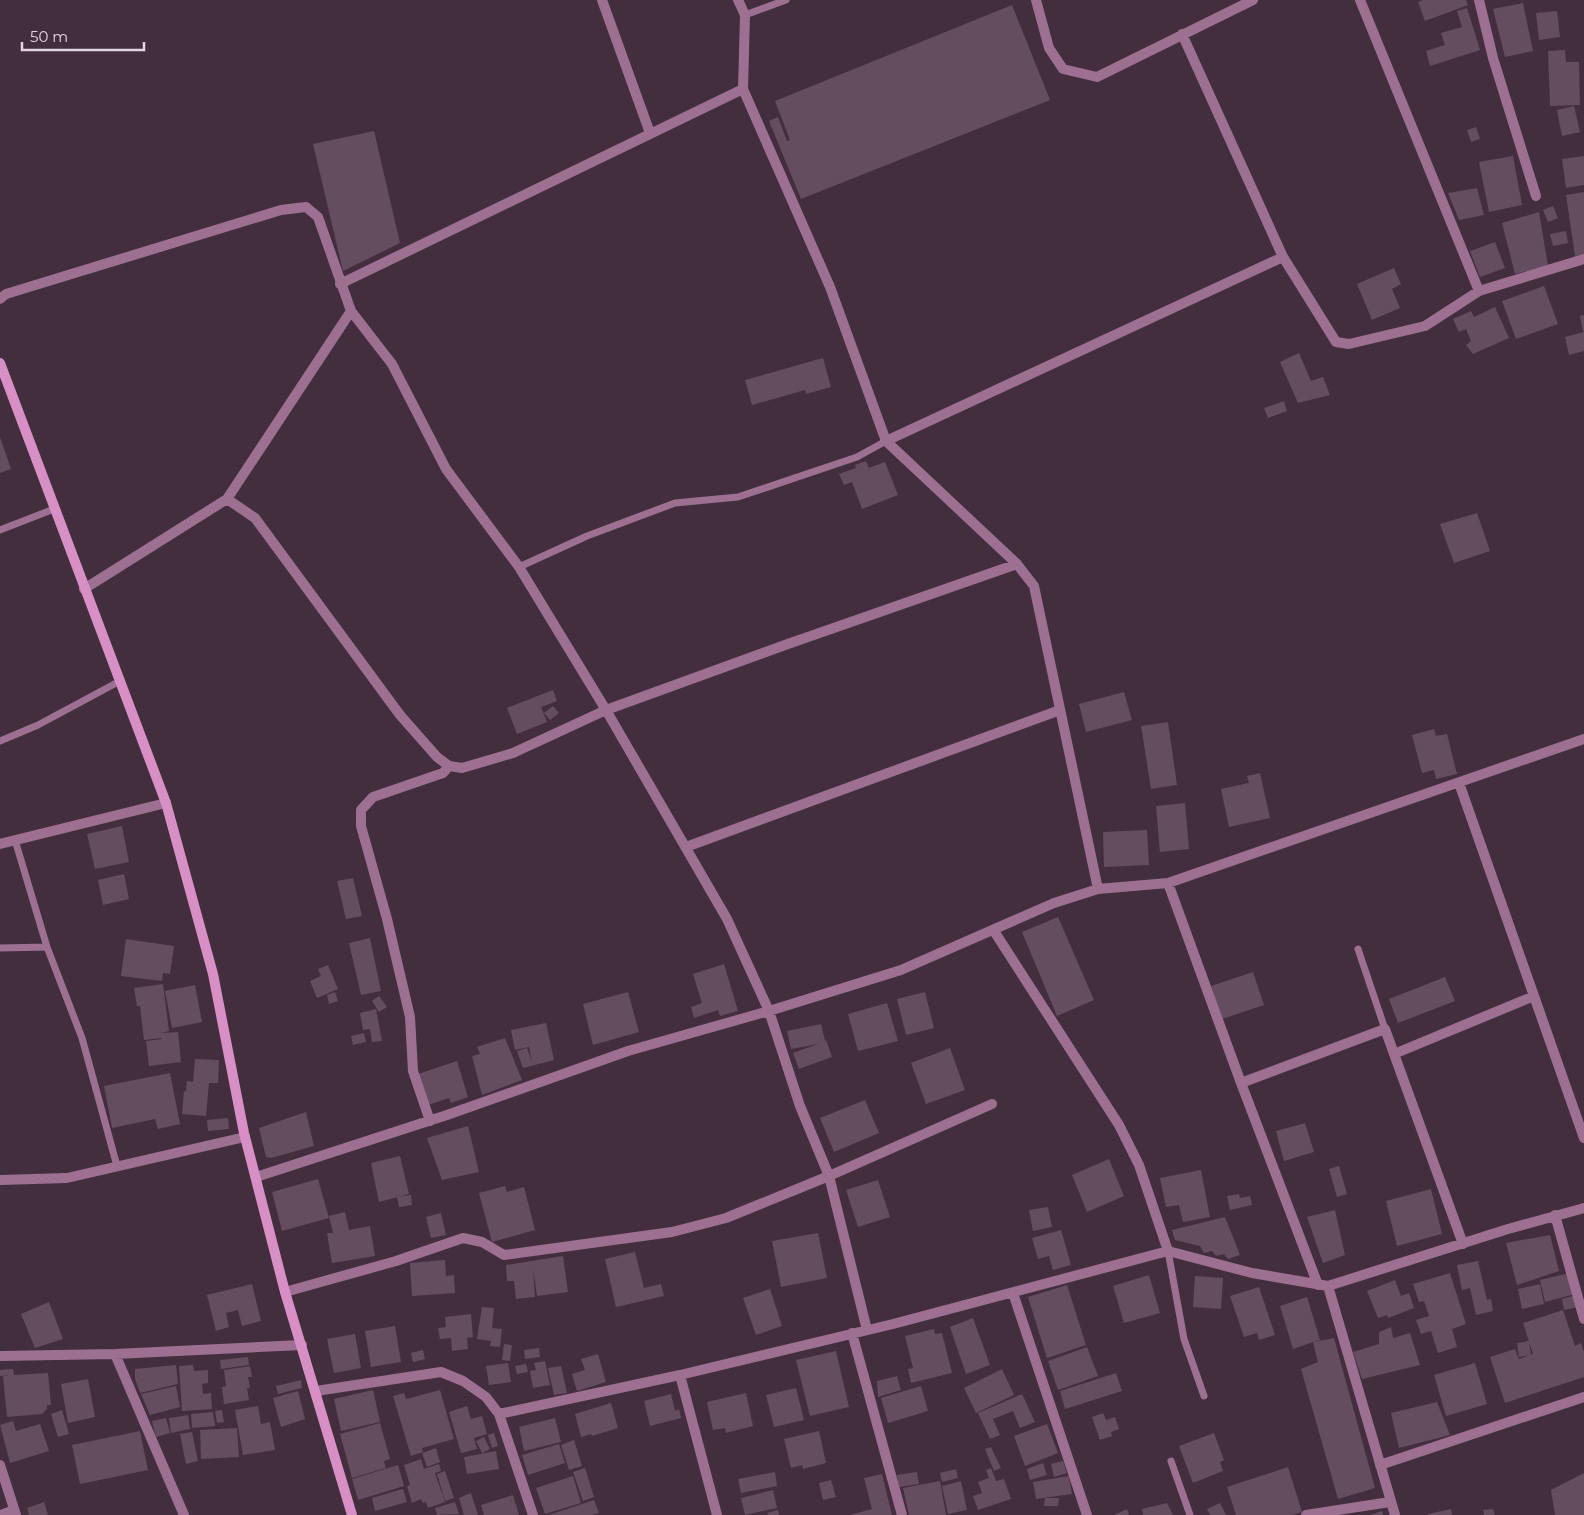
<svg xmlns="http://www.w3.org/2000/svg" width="1584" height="1515" font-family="Montserrat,sans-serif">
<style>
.building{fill:#644d5e}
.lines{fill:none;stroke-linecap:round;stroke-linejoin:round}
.lane{stroke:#9d7092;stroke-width:7}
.street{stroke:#9d7092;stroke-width:10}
.secondary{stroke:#d78fc5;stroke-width:10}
</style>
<rect width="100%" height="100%" fill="#432e3e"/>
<!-- building -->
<path class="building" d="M 1423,0 L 1466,0 L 1468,5 L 1425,21 L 1418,2 Z
M 1523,3 L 1533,51 L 1505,57 L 1493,9 Z
M 1012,5 L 1050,100 L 801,199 L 769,121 L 778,117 L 787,141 L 790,140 L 775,101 Z
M 1467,8 L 1480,50 L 1430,66 L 1426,51 L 1445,45 L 1441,33 L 1462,27 L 1457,11 Z
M 1557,11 L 1560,37 L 1539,40 L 1536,13 Z
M 1565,50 L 1566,62 L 1579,62 L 1580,105 L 1550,106 L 1548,51 Z
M 1574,106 L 1580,132 L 1562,136 L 1557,110 Z
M 1476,127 L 1480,139 L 1471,142 L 1467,130 Z
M 374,131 L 400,243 L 343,271 L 313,144 Z
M 1513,156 L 1522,205 L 1489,212 L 1479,162 Z
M 1584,156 L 1584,185 L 1566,188 L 1562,159 Z
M 1477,188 L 1484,215 L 1459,220 L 1448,193 Z
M 1584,192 L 1584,255 L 1575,256 L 1566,195 Z
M 1553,206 L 1558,218 L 1548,222 L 1543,210 Z
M 1539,212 L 1548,266 L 1515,274 L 1502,223 Z
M 1566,231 L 1568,243 L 1553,246 L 1550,234 Z
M 1495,242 L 1505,268 L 1480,277 L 1470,251 Z
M 1394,268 L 1401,284 L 1392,289 L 1400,308 L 1372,320 L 1357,284 Z
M 1544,286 L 1558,324 L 1516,339 L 1502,301 Z
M 1495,307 L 1509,338 L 1473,354 L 1466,345 L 1471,341 L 1466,329 L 1459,332 L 1453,319 L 1471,311 L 1474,317 Z
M 1584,315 L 1584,331 L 1583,332 L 1580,316 Z
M 1584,332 L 1584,351 L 1569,355 L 1565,337 Z
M 1299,353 L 1311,381 L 1323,377 L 1330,395 L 1298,403 L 1280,362 Z
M 823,358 L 831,387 L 806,394 L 805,390 L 752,405 L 745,380 Z
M 1284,401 L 1287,411 L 1268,418 L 1264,408 Z
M 0,437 L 11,469 L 0,473 Z
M 866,461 L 869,468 L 885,462 L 898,495 L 862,509 L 852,482 L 844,485 L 839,474 L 856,468 L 855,465 Z
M 1477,513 L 1490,551 L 1454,563 L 1440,524 Z
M 553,690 L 557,701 L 541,707 L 547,722 L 517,734 L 507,708 Z
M 1124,692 L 1132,720 L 1086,732 L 1079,704 Z
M 553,706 L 559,713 L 550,720 L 544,713 Z
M 1168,722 L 1177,785 L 1151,789 L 1141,726 Z
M 1434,729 L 1436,736 L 1447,734 L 1457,774 L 1436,779 L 1434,770 L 1422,773 L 1412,735 Z
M 1260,773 L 1270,818 L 1229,827 L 1221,789 L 1249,783 L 1247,776 Z
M 1185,803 L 1189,849 L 1160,852 L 1156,806 Z
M 122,826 L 129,862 L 95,869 L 87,834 Z
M 1147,830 L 1149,865 L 1104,867 L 1103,832 Z
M 124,874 L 129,899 L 103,905 L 98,880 Z
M 353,878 L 362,916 L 346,919 L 337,881 Z
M 1058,917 L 1094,1000 L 1057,1016 L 1022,932 Z
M 370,938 L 381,991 L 361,995 L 349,943 Z
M 126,939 L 174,946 L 170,974 L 163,973 L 162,981 L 121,976 Z
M 724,964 L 738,1011 L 720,1016 L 718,1010 L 694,1018 L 691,1007 L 702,1003 L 693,974 Z
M 328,965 L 338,989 L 317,998 L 310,981 L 321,976 L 318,969 Z
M 1253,972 L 1264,1005 L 1222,1019 L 1211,986 Z
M 1445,977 L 1455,1001 L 1398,1023 L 1389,999 Z
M 163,984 L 169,1031 L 161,1033 L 178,1032 L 181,1062 L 149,1066 L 146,1041 L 162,1039 L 162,1038 L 144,1040 L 140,1006 L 137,1006 L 134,988 Z
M 195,985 L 202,1022 L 172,1028 L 165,991 Z
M 335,992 L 338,1001 L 329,1004 L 327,995 Z
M 628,992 L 639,1032 L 593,1045 L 583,1004 Z
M 925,992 L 934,1028 L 906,1035 L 897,999 Z
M 379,996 L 387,1007 L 379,1012 L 372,1001 Z
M 887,1003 L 898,1041 L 858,1051 L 848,1014 Z
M 376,1009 L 382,1041 L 372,1042 L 370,1029 L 363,1030 L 360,1013 Z
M 546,1023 L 554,1060 L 523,1068 L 517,1051 L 527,1048 L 532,1062 L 529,1047 L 515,1050 L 511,1030 Z
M 821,1024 L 825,1041 L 826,1040 L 832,1057 L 799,1069 L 793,1053 L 818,1044 L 791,1049 L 787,1031 Z
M 364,1033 L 366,1042 L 353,1045 L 351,1036 Z
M 505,1038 L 522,1080 L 482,1095 L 472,1056 L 480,1054 L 477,1047 Z
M 950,1048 L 965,1090 L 926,1104 L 911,1063 Z
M 195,1059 L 219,1060 L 218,1083 L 209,1083 L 206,1116 L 182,1114 L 184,1091 L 186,1092 L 187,1081 L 193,1082 Z
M 457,1061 L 468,1097 L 451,1103 L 449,1098 L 428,1105 L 418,1074 Z
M 170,1073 L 180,1124 L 158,1129 L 155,1119 L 112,1128 L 104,1086 Z
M 865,1100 L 879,1133 L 834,1152 L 820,1118 Z
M 306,1112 L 314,1146 L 271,1158 L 266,1157 L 259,1128 Z
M 228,1118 L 229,1129 L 208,1131 L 207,1120 Z
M 1305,1123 L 1314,1152 L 1284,1161 L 1276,1131 Z
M 468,1126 L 479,1172 L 442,1180 L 427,1138 Z
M 400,1156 L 409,1194 L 379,1202 L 371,1163 Z
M 1109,1159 L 1124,1196 L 1087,1212 L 1072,1175 Z
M 1339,1166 L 1347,1194 L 1337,1197 L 1329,1169 Z
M 1201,1170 L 1210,1217 L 1183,1222 L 1179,1205 L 1166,1207 L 1160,1178 Z
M 318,1179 L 329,1218 L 282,1231 L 272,1192 Z
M 878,1180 L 890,1217 L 858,1227 L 846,1190 Z
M 505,1186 L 507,1192 L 524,1187 L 535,1230 L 492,1242 L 479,1193 Z
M 1431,1189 L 1442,1234 L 1397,1246 L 1386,1201 Z
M 1239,1194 L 1240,1198 L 1250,1196 L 1252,1205 L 1230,1210 L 1227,1196 Z
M 411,1195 L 412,1205 L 399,1207 L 397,1197 Z
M 1048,1207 L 1052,1227 L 1033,1231 L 1029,1210 Z
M 1335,1210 L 1345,1255 L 1323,1263 L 1307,1217 Z
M 345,1212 L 349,1230 L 370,1226 L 375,1256 L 332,1263 L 327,1233 L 333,1233 L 329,1216 Z
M 441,1213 L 446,1235 L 431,1238 L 426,1217 Z
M 1225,1217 L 1240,1255 L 1228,1259 L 1224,1254 L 1216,1256 L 1212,1251 L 1204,1253 L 1200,1246 L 1175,1240 L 1172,1230 Z
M 1061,1230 L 1071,1265 L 1053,1270 L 1049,1256 L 1038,1259 L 1032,1238 Z
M 818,1233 L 827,1278 L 781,1287 L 772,1241 Z
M 1550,1235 L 1559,1271 L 1517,1285 L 1506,1243 Z
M 635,1252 L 644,1288 L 661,1284 L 664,1296 L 616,1307 L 605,1259 Z
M 563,1256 L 568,1292 L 537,1296 L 533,1268 L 535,1297 L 516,1299 L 514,1281 L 507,1281 L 506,1265 Z
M 445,1260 L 446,1276 L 454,1275 L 455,1293 L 412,1296 L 410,1263 Z
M 1478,1261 L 1487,1300 L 1491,1299 L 1493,1311 L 1476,1315 L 1470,1288 L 1462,1290 L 1457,1265 Z
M 1450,1273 L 1466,1324 L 1452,1329 L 1457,1347 L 1438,1353 L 1431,1331 L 1421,1334 L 1416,1320 L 1429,1316 L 1424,1301 L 1419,1302 L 1413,1284 Z
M 1570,1273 L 1575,1294 L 1545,1302 L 1540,1280 Z
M 1149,1275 L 1160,1313 L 1124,1323 L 1113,1286 Z
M 1195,1276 L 1223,1278 L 1221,1309 L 1193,1307 Z
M 1395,1280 L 1401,1296 L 1409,1293 L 1414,1308 L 1388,1318 L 1387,1315 L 1378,1318 L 1367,1291 Z
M 252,1284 L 261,1321 L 242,1326 L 238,1310 L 226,1313 L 229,1327 L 216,1331 L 207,1295 Z
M 1540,1284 L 1544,1304 L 1522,1309 L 1518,1289 Z
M 1067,1285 L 1086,1345 L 1047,1358 L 1028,1297 Z
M 1259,1287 L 1275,1335 L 1259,1340 L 1257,1333 L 1244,1337 L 1230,1296 Z
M 770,1289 L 782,1326 L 756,1335 L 743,1298 Z
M 1576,1295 L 1578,1307 L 1564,1310 L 1562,1299 Z
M 1307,1297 L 1320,1340 L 1313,1342 L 1334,1338 L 1375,1488 L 1338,1499 L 1301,1369 L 1318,1362 L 1313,1342 L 1293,1349 L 1280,1306 Z
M 49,1302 L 63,1339 L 35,1348 L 21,1314 Z
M 482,1307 L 494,1308 L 492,1328 L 502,1329 L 500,1347 L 490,1346 L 491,1341 L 477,1339 Z
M 1563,1310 L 1575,1346 L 1581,1343 L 1584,1352 L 1584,1377 L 1505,1403 L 1490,1357 L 1515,1349 L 1519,1359 L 1533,1354 L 1523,1323 Z
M 471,1314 L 473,1337 L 467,1338 L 468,1349 L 452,1351 L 451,1338 L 440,1339 L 438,1328 L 446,1327 L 445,1317 Z
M 973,1318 L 990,1365 L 966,1374 L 950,1327 Z
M 395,1326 L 401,1362 L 371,1367 L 365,1331 Z
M 1391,1327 L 1393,1338 L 1410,1333 L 1420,1365 L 1362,1379 L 1353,1352 L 1379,1344 L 1379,1332 Z
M 934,1329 L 935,1334 L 942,1333 L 952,1373 L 911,1383 L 908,1369 L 913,1368 L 905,1336 Z
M 355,1334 L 361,1368 L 334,1373 L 327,1339 Z
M 1529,1341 L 1531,1355 L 1519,1357 L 1517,1343 Z
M 504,1344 L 512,1345 L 510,1361 L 502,1360 Z
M 1087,1347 L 1098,1376 L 1058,1390 L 1048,1361 Z
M 539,1348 L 540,1357 L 525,1359 L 524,1350 Z
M 423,1350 L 425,1359 L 413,1362 L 411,1353 Z
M 836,1351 L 849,1407 L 810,1416 L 796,1360 Z
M 598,1354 L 606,1382 L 577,1391 L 572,1374 L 585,1370 L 581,1359 Z
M 248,1357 L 249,1365 L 221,1369 L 220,1360 Z
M 545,1361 L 550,1385 L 533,1388 L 530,1371 L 536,1370 L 534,1363 Z
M 508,1363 L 511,1382 L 489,1385 L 486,1366 Z
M 1475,1363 L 1487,1404 L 1446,1416 L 1434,1375 Z
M 526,1364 L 528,1372 L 517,1374 L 515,1366 Z
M 176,1365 L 178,1384 L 140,1393 L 135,1379 L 135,1369 Z
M 193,1365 L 194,1371 L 208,1370 L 208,1383 L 202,1384 L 203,1394 L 211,1393 L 212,1409 L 182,1411 L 179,1366 Z
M 250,1366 L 252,1377 L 248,1377 L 250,1388 L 247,1388 L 249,1400 L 224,1404 L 222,1387 L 226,1386 L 224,1370 Z
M 561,1366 L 567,1393 L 554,1395 L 548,1368 Z
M 13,1369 L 14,1375 L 48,1373 L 51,1405 L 47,1405 L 47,1409 L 42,1414 L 7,1417 L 3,1376 L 10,1375 L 0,1376 L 0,1370 Z
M 1002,1369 L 1014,1395 L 976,1413 L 964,1388 Z
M 1116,1373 L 1122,1391 L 1065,1409 L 1060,1391 Z
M 897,1376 L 901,1390 L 878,1397 L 877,1381 Z
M 88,1379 L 95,1417 L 68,1423 L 61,1384 Z
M 301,1380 L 302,1388 L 278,1394 L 276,1386 Z
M 176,1386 L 180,1407 L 150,1415 L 141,1394 Z
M 921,1386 L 928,1411 L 888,1423 L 881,1398 Z
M 796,1388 L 804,1420 L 774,1427 L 766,1395 Z
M 373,1390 L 380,1422 L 341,1431 L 334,1399 Z
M 440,1390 L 454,1439 L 422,1448 L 423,1452 L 411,1456 L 393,1396 L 404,1393 L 406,1399 Z
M 298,1391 L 305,1419 L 281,1427 L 273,1398 Z
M 746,1393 L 753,1426 L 726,1433 L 725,1428 L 713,1430 L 707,1402 Z
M 671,1394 L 675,1411 L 679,1409 L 681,1418 L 650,1426 L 644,1401 Z
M 1022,1394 L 1035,1422 L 1020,1428 L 1013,1411 L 993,1419 L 1000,1435 L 990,1439 L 978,1413 Z
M 1437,1402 L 1450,1435 L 1399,1448 L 1391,1413 Z
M 611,1403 L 618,1428 L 592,1436 L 591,1434 L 581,1437 L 575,1414 Z
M 258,1406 L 261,1424 L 270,1422 L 275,1450 L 243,1455 L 235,1410 Z
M 467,1406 L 471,1419 L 482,1416 L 487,1434 L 474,1438 L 477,1449 L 461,1453 L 449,1412 Z
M 62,1410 L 69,1434 L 58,1437 L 51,1414 Z
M 222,1410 L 224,1422 L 217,1423 L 215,1411 Z
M 213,1412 L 215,1426 L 192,1428 L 191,1414 Z
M 1103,1413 L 1106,1420 L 1115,1417 L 1119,1429 L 1111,1432 L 1112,1436 L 1100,1440 L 1092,1417 Z
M 188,1415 L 190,1429 L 171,1433 L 169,1418 Z
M 166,1418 L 170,1433 L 156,1437 L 152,1421 Z
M 555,1418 L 561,1442 L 524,1451 L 519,1427 Z
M 13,1421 L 16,1431 L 40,1424 L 49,1451 L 10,1463 L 0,1425 Z
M 380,1423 L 390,1459 L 384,1461 L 386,1468 L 352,1478 L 340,1434 Z
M 1047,1424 L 1058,1453 L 1025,1466 L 1014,1436 Z
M 237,1428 L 239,1457 L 201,1459 L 200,1430 Z
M 140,1431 L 148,1470 L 80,1484 L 72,1445 Z
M 819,1431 L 826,1463 L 803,1469 L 802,1465 L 791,1468 L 784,1439 Z
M 192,1432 L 198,1461 L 186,1464 L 180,1434 Z
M 494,1433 L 498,1446 L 492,1448 L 488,1435 Z
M 1214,1433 L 1224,1460 L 1220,1462 L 1223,1471 L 1193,1483 L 1179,1446 Z
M 484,1437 L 490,1449 L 482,1453 L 476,1441 Z
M 574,1440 L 582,1466 L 569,1470 L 561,1445 Z
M 559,1444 L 565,1463 L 528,1475 L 522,1455 Z
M 991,1447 L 1001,1468 L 994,1471 L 985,1449 Z
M 436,1448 L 440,1462 L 427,1467 L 422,1453 Z
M 496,1451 L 499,1469 L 467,1474 L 464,1457 Z
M 421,1459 L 424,1469 L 439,1464 L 441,1471 L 435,1473 L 445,1502 L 428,1508 L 426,1502 L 423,1503 L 421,1499 L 412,1503 L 407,1486 L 410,1485 L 404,1465 Z
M 1063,1461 L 1067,1473 L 1054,1477 L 1051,1464 Z
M 1043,1463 L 1047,1475 L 1030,1480 L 1027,1469 Z
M 398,1465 L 404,1486 L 358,1500 L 352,1479 Z
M 1288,1467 L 1302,1512 L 1292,1515 L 1236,1515 L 1227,1487 Z
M 585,1468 L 594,1497 L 583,1501 L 573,1472 Z
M 991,1468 L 996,1481 L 1004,1479 L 1011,1499 L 978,1510 L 973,1496 L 982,1493 L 978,1482 L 989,1478 L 986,1470 Z
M 956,1469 L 958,1478 L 942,1482 L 940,1473 Z
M 445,1471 L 454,1498 L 445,1501 L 437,1474 Z
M 775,1472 L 777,1486 L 741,1493 L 738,1479 Z
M 917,1472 L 919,1484 L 899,1487 L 897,1475 Z
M 1584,1473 L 1584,1515 L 1555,1515 L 1551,1490 Z
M 882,1474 L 892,1515 L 850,1515 L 872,1509 L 864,1478 Z
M 573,1476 L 581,1503 L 545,1514 L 536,1488 Z
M 1069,1476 L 1072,1494 L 1036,1499 L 1033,1482 Z
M 831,1480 L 836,1497 L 823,1500 L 819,1483 Z
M 940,1481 L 946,1515 L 909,1515 L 903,1488 Z
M 961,1481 L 967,1510 L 948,1514 L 942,1486 Z
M 403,1489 L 407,1502 L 375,1511 L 372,1498 Z
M 773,1490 L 777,1508 L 745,1515 L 741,1498 Z
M 471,1493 L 478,1515 L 464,1515 L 459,1498 Z
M 513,1495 L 519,1515 L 484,1515 L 481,1505 Z
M 1045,1498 L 1059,1498 L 1058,1506 L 1044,1506 Z
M 594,1500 L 599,1513 L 592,1515 L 549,1515 Z
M 44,1502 L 48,1515 L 29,1515 L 27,1508 Z
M 455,1502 L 459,1514 L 437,1515 L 435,1508 Z
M 1167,1503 L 1173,1515 L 1143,1515 L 1142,1509 Z
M 1220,1503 L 1226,1515 L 1210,1515 L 1207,1509 Z
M 1127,1509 L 1129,1515 L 1114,1515 Z
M 1451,1509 L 1452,1515 L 1428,1515 L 1428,1514 Z
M 1493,1509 L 1495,1515 L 1484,1515 L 1483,1510 Z
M 778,1510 L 779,1515 L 768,1515 L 767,1513 Z
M 1382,1511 L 1383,1515 L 1370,1515 Z"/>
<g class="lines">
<!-- lane -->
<path class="lane" d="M 745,15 L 786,0
M 0,530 L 54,509
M 519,567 L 587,536 L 675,503 L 738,497 L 857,457 L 886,441
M 0,741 L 38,725 L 120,681
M 15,840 L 47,947 L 82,1038 L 117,1166
M 0,948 L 47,947
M 1358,949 L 1385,1029
M 1168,1251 L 1184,1339 L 1204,1396
M 1171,1461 L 1190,1515"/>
<!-- street -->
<path class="street" d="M 602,0 L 650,133
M 738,0 L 745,15 L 743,89 L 830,287 L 886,441 L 1017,564 L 1034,586 L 1098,889
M 1036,0 L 1049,48 L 1063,69 L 1097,77 L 1253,0
M 1360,0 L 1479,291
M 1479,0 L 1493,58 L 1536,196
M 1182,34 L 1283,257 L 1336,342 L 1349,344 L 1425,326 L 1479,291 L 1584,259
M 340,284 L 743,89
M 0,299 L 6,294 L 281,210 L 306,207 L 318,217 L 351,311 L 392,364 L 446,469 L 519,567 L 606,710 L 727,919 L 769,1011 L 800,1106 L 829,1176 L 726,1218 L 672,1232 L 504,1255 L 482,1242 L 463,1238 L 396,1261 L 285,1292
M 886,441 L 1283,257
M 227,499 L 351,311
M 84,589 L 227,499 L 255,518 L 400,715 L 437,757 L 449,766 L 462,768 L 513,753 L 606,710 L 785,645 L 1017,564
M 1459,783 L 1584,1138
M 0,844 L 166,803
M 686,847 L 1060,710
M 1168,883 L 1241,1083 L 1318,1285
M 994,931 L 1119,1125 L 1139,1165 L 1168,1251
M 1394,1054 L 1534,996
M 1241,1083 L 1385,1029 L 1463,1244
M 430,1121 L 413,1071 L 410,1017 L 387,919 L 361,826 L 361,810 L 373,797 L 443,773 L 449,766
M 256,1177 L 447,1115 L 628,1051 L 769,1011 L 901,970 L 1054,903 L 1098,889 L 1168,883 L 1584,739
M 0,1180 L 67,1178 L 245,1137
M 1555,1215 L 1584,1319
M 1328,1286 L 1395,1515
M 1013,1293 L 1087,1515
M 867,1330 L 829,1176 L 992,1104
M 852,1333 L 902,1515
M 115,1354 L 184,1515
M 0,1356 L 115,1354 L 302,1345
M 680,1375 L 717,1515
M 316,1391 L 441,1372 L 463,1381 L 486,1397 L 499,1414 L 680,1375 L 893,1324 L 1168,1251 L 1252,1273 L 1328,1286 L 1508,1229 L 1584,1208
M 499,1414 L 533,1515
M 0,1465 L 16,1515
M 1380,1465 L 1584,1397
M 1,1515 L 14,1510
M 1306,1515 L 1390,1502"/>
<!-- secondary -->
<path class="secondary" d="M 0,363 L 166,803 L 213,974 L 244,1133 L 285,1292 L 352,1515"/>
</g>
<!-- scale -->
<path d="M22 42v8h122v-8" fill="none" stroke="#e3d6df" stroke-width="2.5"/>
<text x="30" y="42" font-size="15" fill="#e3d6df" stroke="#432e3e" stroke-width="4" paint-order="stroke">50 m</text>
</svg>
